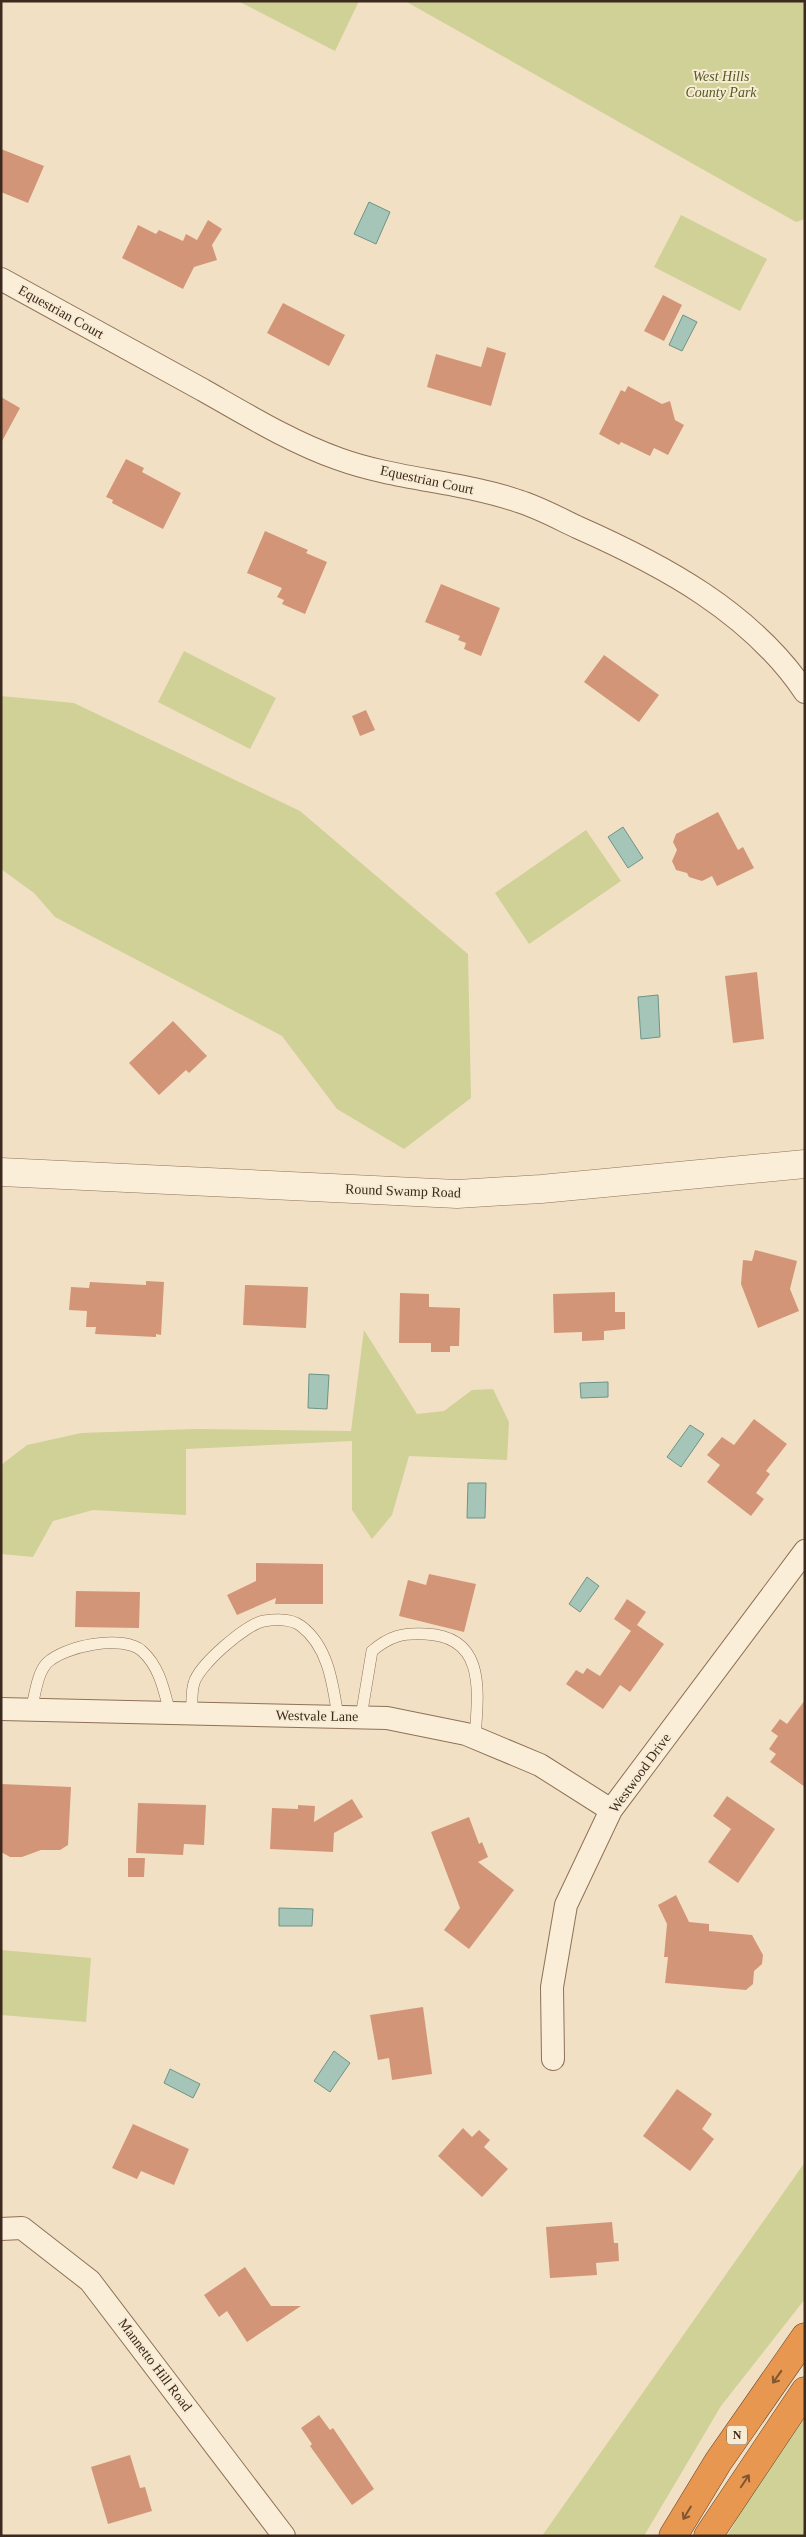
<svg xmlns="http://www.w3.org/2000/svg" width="806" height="2537" font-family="'Times New Roman',serif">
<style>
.green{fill:#cfd197}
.water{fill:#a6c5b9;stroke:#6c9487}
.building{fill:#d39577}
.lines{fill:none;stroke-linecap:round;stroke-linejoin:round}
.service-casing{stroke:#8e7158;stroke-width:12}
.minor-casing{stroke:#8e7158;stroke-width:24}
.tertiary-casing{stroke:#8e7158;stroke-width:29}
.motorway-casing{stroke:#5c3f2d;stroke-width:29}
.service{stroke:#fbeed8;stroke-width:11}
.minor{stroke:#fbeed8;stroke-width:22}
.tertiary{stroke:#fbeed8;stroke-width:28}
.motorway{stroke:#e7974f;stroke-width:28}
.oneway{stroke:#815632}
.labels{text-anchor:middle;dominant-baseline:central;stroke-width:4;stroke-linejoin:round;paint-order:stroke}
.shield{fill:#f8ebd4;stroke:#756455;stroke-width:1}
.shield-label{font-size:12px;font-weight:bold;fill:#3d2a1e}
.park-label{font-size:14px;font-style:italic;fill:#525b23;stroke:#f8ebd4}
.street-label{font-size:14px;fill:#3d2a1e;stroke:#f8ebd4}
</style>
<rect width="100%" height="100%" fill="#f2e0c4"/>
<!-- green -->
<path class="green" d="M 238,1 L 359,1 L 335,51 Z
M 405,1 L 805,1 L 805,219 L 796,222 Z
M 681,215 L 767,259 L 740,311 L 654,267 Z
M 184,651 L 276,698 L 250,749 L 158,702 Z
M 1,696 L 74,703 L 300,811 L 468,954 L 471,1098 L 404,1149 L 337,1109 L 282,1036 L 55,917 L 34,893 L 1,869 Z
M 586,830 L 621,881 L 529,944 L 495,893 Z
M 364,1330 L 417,1414 L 444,1411 L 472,1390 L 493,1389 L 509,1422 L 507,1460 L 409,1456 L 392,1515 L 372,1539 L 352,1510 L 352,1441 L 186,1449 L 186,1515 L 93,1510 L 53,1521 L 33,1557 L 1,1554 L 1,1465 L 27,1445 L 81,1433 L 196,1429 L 351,1431 Z
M 1,1950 L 91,1958 L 86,2022 L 1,2015 Z
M 805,2162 L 805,2299 L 721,2406 L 644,2536 L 542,2536 Z
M 805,2416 L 805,2536 L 727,2536 L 747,2502 Z"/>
<!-- water -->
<path class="water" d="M 369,202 L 390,212 L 376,244 L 354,234 Z
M 683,315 L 697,322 L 682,351 L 669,345 Z
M 623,827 L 643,858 L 628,868 L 608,837 Z
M 658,995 L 660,1037 L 641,1039 L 638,997 Z
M 309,1374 L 329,1375 L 327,1409 L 308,1408 Z
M 608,1382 L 608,1397 L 581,1398 L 580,1383 Z
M 690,1425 L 704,1434 L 681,1467 L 667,1457 Z
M 468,1483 L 486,1483 L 485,1518 L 467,1518 Z
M 587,1577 L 599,1586 L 580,1612 L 569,1604 Z
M 279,1908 L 313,1909 L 312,1926 L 279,1926 Z
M 334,2051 L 350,2063 L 330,2092 L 314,2081 Z
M 170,2069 L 200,2084 L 193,2098 L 164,2083 Z"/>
<!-- building -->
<path class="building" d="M 1,149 L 44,166 L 28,203 L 1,192 Z
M 208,220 L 222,229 L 212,245 L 217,260 L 194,267 L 183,289 L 122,258 L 138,225 L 156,234 L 159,230 L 183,241 L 186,234 L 197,240 Z
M 663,295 L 682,305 L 664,341 L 644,331 Z
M 283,303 L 345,335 L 329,366 L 267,333 Z
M 487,347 L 506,353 L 491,406 L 427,387 L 436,354 L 481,367 Z
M 628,386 L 662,404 L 670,401 L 675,420 L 684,425 L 668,455 L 654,448 L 650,456 L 621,442 L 619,445 L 599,434 L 621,390 L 625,392 Z
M 1,397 L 20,408 L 1,443 Z
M 126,459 L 144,468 L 142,472 L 181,493 L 163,529 L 112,503 L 113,500 L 106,497 Z
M 265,531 L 308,550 L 306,553 L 327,562 L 305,614 L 282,604 L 284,600 L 277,597 L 282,588 L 247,573 Z
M 441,584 L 500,608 L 481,656 L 464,649 L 466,643 L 458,640 L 460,636 L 425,622 Z
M 604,655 L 659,695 L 639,722 L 584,682 Z
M 366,710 L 375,730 L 360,736 L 352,716 Z
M 718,812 L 738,850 L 743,847 L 754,868 L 717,886 L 712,876 L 702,881 L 689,877 L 687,873 L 676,870 L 672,861 L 677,850 L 673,842 L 676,834 Z
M 757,972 L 764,1039 L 733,1043 L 725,976 Z
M 173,1021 L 207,1056 L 189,1073 L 186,1070 L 159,1095 L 129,1063 Z
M 755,1250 L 797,1261 L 790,1289 L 799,1311 L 758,1328 L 741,1284 L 743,1260 L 752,1261 Z
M 146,1281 L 164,1282 L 161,1335 L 156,1334 L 156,1337 L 95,1334 L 96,1327 L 86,1327 L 87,1311 L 69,1310 L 71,1287 L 89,1288 L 90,1282 L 146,1285 Z
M 245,1285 L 308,1287 L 306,1328 L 243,1325 Z
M 615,1292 L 615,1312 L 625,1312 L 625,1329 L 604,1331 L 604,1340 L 582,1341 L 582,1332 L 554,1333 L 553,1294 Z
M 400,1293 L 429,1294 L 429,1307 L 460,1308 L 459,1346 L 450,1346 L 450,1352 L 431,1352 L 431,1343 L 399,1343 Z
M 754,1419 L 787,1444 L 766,1471 L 770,1474 L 756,1493 L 764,1499 L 751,1516 L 707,1482 L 720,1465 L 707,1455 L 722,1437 L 734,1445 Z
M 256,1563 L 323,1564 L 323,1604 L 275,1604 L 276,1598 L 237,1615 L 227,1595 L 256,1581 Z
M 429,1574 L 476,1584 L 464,1632 L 399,1616 L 408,1580 L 426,1585 Z
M 76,1591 L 140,1592 L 139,1628 L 75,1627 Z
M 627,1599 L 646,1612 L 637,1625 L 664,1644 L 630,1692 L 620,1685 L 603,1709 L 566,1684 L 576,1670 L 583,1674 L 587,1668 L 600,1676 L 631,1631 L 614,1619 Z
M 805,1700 L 805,1787 L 770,1762 L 776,1754 L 769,1749 L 778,1736 L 771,1731 L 780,1719 L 787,1724 Z
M 1,1784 L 71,1787 L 68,1845 L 60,1850 L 41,1850 L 22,1857 L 10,1857 L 1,1852 Z
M 727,1796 L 775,1829 L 738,1883 L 708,1862 L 731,1829 L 713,1816 Z
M 352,1799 L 363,1817 L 334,1833 L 333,1852 L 270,1849 L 272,1808 L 298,1809 L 298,1805 L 315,1806 L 314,1822 Z
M 138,1803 L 206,1805 L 204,1845 L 184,1844 L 183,1855 L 136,1853 Z
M 469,1817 L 479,1844 L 482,1842 L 488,1857 L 478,1862 L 514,1890 L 469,1949 L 444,1930 L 460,1908 L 431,1832 Z
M 128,1858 L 145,1858 L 144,1877 L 128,1877 Z
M 676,1895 L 689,1922 L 709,1924 L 709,1931 L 752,1935 L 763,1955 L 762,1964 L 754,1971 L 753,1984 L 746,1990 L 665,1983 L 668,1957 L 664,1957 L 667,1924 L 658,1905 Z
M 423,2007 L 432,2074 L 392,2080 L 389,2058 L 378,2060 L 370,2015 Z
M 677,2089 L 712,2114 L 702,2129 L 714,2139 L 690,2171 L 643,2136 Z
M 133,2124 L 189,2149 L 174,2185 L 141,2171 L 137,2179 L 112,2168 Z
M 463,2128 L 472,2137 L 479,2130 L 490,2140 L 484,2147 L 508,2169 L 482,2197 L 438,2156 Z
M 612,2222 L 614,2243 L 618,2243 L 619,2261 L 596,2263 L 597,2275 L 550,2278 L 546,2227 Z
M 245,2267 L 271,2306 L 301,2306 L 247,2342 L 227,2311 L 219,2317 L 204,2295 Z
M 319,2415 L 330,2430 L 333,2428 L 374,2489 L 352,2505 L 310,2446 L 312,2444 L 301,2428 Z
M 130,2455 L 140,2488 L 145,2487 L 152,2511 L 108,2524 L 91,2467 Z"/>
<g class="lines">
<defs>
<path id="service" d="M 31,1710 C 35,1696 37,1673 47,1663 C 64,1646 123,1634 142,1651 C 160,1667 164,1691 170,1713
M 192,1714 C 192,1704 191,1692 194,1683 C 199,1665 246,1624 264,1621 C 276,1619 292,1619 301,1626 C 329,1647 333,1686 338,1717
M 361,1717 L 372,1651 C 390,1636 402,1633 425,1634 C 487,1636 478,1693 475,1738"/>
<path id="minor" d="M 1,279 C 69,316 136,353 203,390 C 247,415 291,442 339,459 C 397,480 460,481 518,501 C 538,507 558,518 577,527 C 663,565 751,612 805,692
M 1,1709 L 387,1718 L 466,1734 L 540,1765 L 611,1810
M 553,2059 L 552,1987 L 566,1905 L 611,1810 L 805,1551
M 1,2229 L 22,2228 L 90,2281 L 284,2536"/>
<path id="tertiary" d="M 1,1172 L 457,1194 L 541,1189 L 805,1164"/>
<path id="motorway" d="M 673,2536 L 718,2462 L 805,2337
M 708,2536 L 805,2391"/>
</defs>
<!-- service casing -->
<use href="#service" class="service-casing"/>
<!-- minor casing -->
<use href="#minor" class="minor-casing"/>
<!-- tertiary casing -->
<use href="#tertiary" class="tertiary-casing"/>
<!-- motorway casing -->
<use href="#motorway" class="motorway-casing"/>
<!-- service -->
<use href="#service" class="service"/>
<!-- minor -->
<use href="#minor" class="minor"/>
<!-- tertiary -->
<use href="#tertiary" class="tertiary"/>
<!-- motorway -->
<use href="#motorway" class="motorway"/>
</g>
<!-- one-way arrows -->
<defs><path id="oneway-shaft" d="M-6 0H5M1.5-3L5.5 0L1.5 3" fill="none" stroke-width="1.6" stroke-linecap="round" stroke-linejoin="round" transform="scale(1.25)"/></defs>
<g class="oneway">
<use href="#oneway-shaft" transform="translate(777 2377) rotate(125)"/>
<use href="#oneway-shaft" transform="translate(745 2481) rotate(-56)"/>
<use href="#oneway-shaft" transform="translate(687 2513) rotate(121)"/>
</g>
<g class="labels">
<!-- shield labels -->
<rect class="shield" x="727" y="2425.5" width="20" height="19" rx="4"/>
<g class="shield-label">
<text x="737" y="2435">N</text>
</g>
<!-- park labels -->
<g class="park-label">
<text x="721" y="76">West Hills<tspan x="721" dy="16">County Park</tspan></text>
</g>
<!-- street labels -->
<g class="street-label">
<text transform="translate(61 312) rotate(29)">Equestrian Court</text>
<text transform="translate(427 480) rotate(12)">Equestrian Court</text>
<text transform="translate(403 1191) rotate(2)">Round Swamp Road</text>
<text transform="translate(317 1716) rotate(1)">Westvale Lane</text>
<text transform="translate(640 1773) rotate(-54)">Westwood Drive</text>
<text transform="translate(155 2365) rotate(53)">Mannetto Hill Road</text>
</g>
</g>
<!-- border -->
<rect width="806" height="2537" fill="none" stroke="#3d2a1e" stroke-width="5"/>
</svg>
